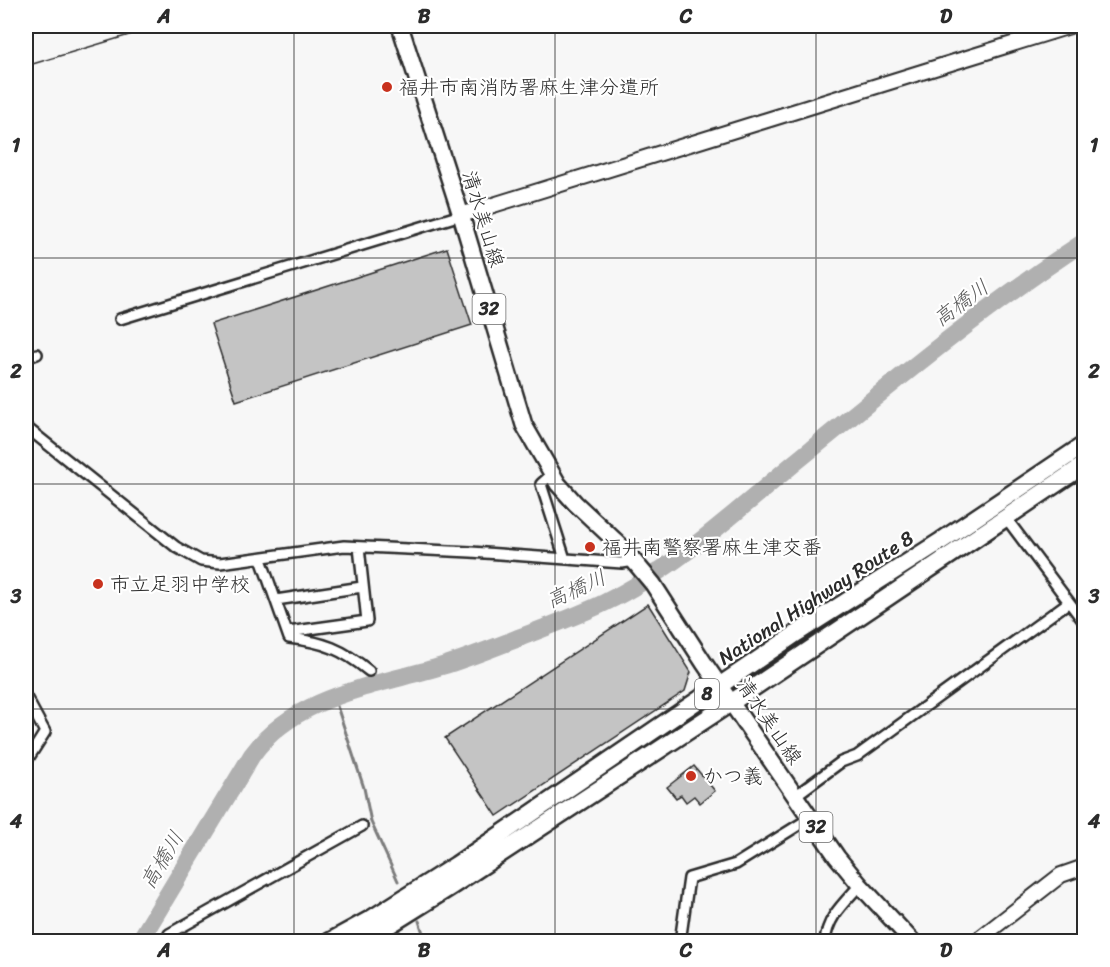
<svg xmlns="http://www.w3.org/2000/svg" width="1110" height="967" font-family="Sriracha,'Klee One',sans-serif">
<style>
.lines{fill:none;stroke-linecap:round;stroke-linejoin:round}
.stream{stroke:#7b7b7b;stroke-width:3}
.river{stroke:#b0b0b0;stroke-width:18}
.building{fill:#c4c4c4;stroke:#2b2b2b;stroke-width:1.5}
.street-casing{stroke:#2b2b2b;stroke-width:14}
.secondary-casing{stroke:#2b2b2b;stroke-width:18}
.primary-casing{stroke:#2b2b2b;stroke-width:20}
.highway-casing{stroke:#2b2b2b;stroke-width:21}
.street{stroke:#fff;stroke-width:9}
.secondary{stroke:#fff;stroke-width:14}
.primary{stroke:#fff;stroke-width:15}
.highway{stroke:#fff;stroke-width:16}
.tram{stroke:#2b2b2b;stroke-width:1.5}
.grid{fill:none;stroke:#2b2b2b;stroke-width:1.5;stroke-opacity:0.55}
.poi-dot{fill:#c8321e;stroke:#fff;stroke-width:2}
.labels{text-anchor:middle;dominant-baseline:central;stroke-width:4.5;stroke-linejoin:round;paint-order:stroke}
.shield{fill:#fff;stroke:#6b6b6b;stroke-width:1.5}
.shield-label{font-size:18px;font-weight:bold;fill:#2b2b2b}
.poi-label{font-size:20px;fill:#2b2b2b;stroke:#fff;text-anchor:start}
.street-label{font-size:20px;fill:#2b2b2b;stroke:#fff}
.water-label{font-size:21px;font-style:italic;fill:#5a5a5a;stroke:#fff}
.neatline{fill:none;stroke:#2b2b2b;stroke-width:2}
.grid-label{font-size:20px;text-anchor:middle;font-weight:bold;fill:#2b2b2b}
</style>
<rect width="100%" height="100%" fill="#f7f7f7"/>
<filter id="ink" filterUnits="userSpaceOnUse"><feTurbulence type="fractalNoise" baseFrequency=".0167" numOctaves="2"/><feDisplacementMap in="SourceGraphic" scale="12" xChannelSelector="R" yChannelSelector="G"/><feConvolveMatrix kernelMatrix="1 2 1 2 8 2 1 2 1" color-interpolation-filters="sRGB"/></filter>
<g filter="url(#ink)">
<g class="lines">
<!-- stream -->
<path class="stream" d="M 334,697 L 364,788 L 371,822 L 398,881
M 419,921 L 426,942"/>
<!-- river -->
<path class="river" d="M 139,942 L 252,755 C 295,695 376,686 442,666 C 468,658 495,647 521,637 C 549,626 577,616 604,603 C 674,569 732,515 792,465 C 887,388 981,309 1084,242"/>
</g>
<!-- building -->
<path class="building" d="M 447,248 L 472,325 L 236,401 L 211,324 Z
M 648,604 L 691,672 L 685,691 L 497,816 L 445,738 Z
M 694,766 L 715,791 L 700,803 L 694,796 L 686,802 L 681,795 L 676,798 L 667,787 Z"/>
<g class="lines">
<defs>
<path id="street" d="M 120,319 L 461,215
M 26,358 L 37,354
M 26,427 L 176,547 L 201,561 L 220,563 L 344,546 L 471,552 L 622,563 L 634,561
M 552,474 L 541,484 L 565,559
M 1006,518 L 1084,622
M 261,559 L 289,638 C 324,642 342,649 369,671
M 276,600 L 362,587
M 288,632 L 367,621 L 359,547
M 26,697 L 45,732 L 26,762
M 795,796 L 841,762 L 857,756 L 1069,602
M 169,934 L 362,826
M 680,942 L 689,878 L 736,864 L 810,818
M 825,942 C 827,917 844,903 860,885"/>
<path id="secondary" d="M 461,215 L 1070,26
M 975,942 L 1061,875 L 1084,867"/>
<path id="primary" d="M 400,26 L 461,215 L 524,425 L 558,484 L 575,503 L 623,548 L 653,584 L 704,663 L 837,857 L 860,885 L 913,942"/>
<path id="highway" d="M 329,942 L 371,919 L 456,865 L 797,633 L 941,541 L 1084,445
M 362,942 L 450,887 L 732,702 L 1084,465"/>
</defs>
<!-- street casing -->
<use href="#street" class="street-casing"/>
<!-- secondary casing -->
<use href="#secondary" class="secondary-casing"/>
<!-- primary casing -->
<use href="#primary" class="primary-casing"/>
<!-- highway casing -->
<use href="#highway" class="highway-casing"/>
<!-- street -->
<use href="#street" class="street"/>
<!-- secondary -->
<use href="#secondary" class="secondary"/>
<!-- primary -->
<use href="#primary" class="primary"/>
<!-- highway -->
<use href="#highway" class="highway"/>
<!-- tram -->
<path class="tram" d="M 26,66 L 159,26"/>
</g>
</g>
<!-- grid -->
<path class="grid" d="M 294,26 L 294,942M 555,26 L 555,942M 816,26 L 816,942M 26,258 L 1084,258M 26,484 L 1084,484M 26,709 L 1084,709"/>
<!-- markers -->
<g class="poi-dot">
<circle cx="387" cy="87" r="6"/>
<circle cx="590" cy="547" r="6"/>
<circle cx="98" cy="584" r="6"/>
<circle cx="691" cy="776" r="6"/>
</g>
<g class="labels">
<!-- shield labels -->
<g class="shield">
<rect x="472.5" y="294" width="33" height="30" rx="4.5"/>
<rect x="695" y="679" width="24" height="30" rx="4.5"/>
<rect x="799.5" y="812" width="33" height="30" rx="4.5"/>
</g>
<g class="shield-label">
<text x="489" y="309">32</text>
<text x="707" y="694">8</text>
<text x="816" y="827">32</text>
</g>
<!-- poi labels -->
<g class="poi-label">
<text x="399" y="87">福井市南消防署麻生津分遣所</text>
<text x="602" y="547">福井南警察署麻生津交番</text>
<text x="110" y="584">市立足羽中学校</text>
<text x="703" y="776">かつ義</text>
</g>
<!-- street labels -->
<g class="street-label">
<text transform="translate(483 219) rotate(73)">清水美山線</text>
<text transform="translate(816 598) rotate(-33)">National Highway Route 8</text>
<text transform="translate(769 721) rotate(56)">清水美山線</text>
</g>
<!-- water labels -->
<g class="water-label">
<text transform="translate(961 303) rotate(-36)">高橋川</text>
<text transform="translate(576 589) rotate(-24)">高橋川</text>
<text transform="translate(162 860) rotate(-59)">高橋川</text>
</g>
</g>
<!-- margin -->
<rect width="1110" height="967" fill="none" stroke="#fff" stroke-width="66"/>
<rect x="33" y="33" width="1044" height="901" class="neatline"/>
<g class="grid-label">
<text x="164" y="23">A</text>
<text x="424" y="23">B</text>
<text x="686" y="23">C</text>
<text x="946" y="23">D</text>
<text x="16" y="152">1</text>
<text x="1094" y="152">1</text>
<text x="16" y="378">2</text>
<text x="1094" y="378">2</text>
<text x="16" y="603">3</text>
<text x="1094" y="603">3</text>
<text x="16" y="828">4</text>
<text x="1094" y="828">4</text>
<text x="164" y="957">A</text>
<text x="424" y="957">B</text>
<text x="686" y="957">C</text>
<text x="946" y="957">D</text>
</g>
</svg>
